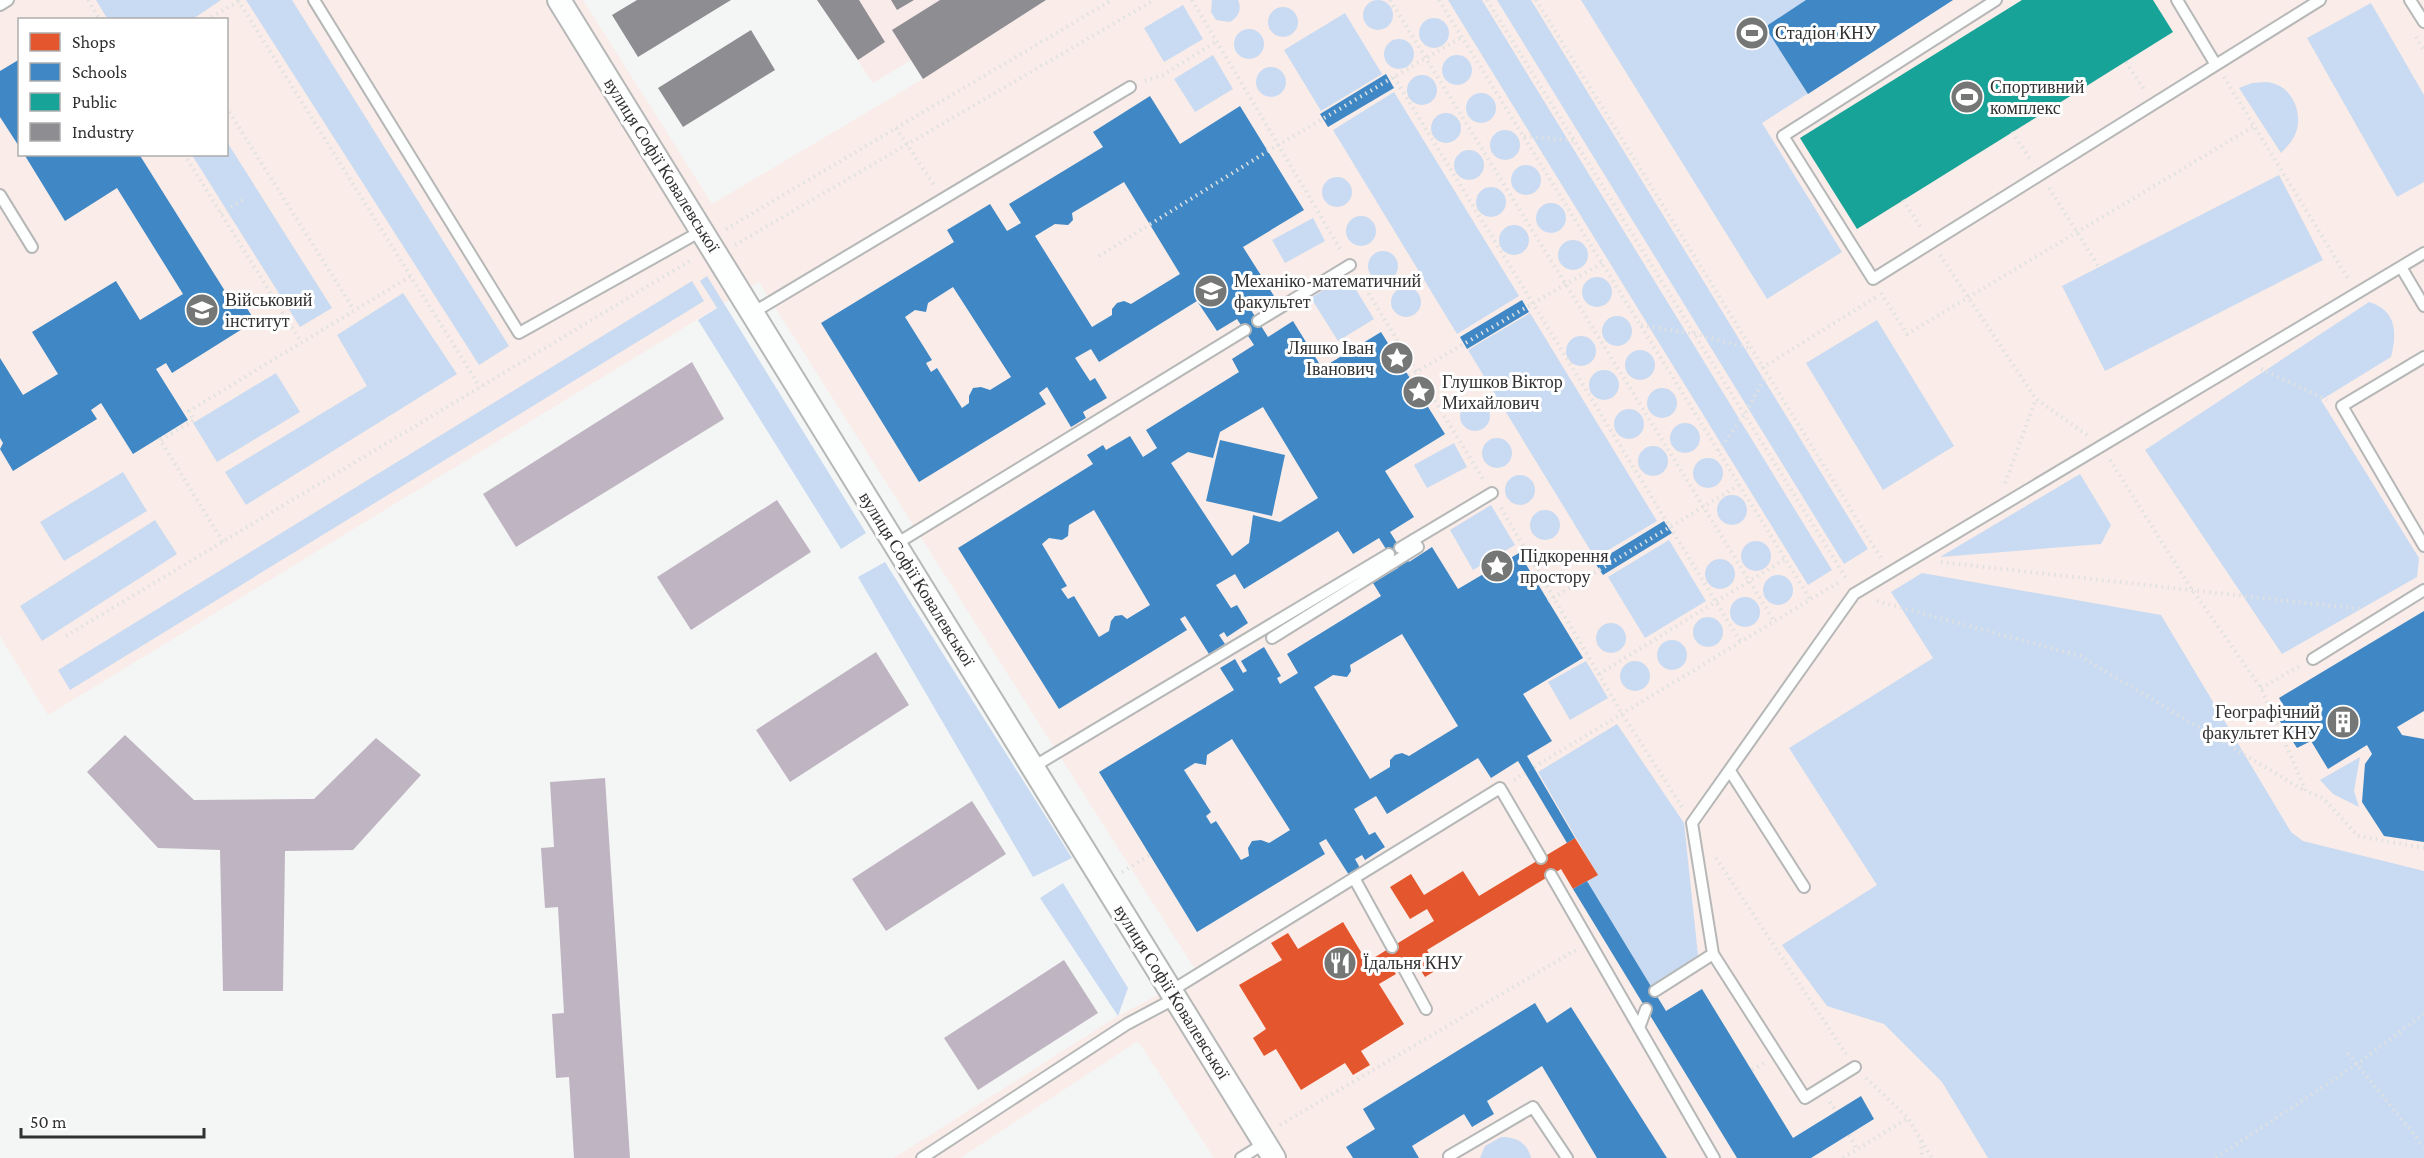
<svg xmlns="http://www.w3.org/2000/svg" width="2424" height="1158" font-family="'Crimson Pro',serif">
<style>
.industrial{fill:#faebeb}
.education{fill:#faece8;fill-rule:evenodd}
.green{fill:#c9dbf2}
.shops{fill:#e4572e}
.schools{fill:#3f88c5;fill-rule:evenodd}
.public{fill:#17a398}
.industry{fill:#8d8d92}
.building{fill:#bfb4c1}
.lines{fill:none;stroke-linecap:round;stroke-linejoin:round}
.service-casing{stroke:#b6b7b7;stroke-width:14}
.minor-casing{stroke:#b6b7b7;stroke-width:26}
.path{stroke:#e0e1e1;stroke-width:4;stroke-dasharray:1.5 4.5;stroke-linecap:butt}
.service{stroke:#fdfefe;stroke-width:10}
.minor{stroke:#fdfefe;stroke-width:22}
.labels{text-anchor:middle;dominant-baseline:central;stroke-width:6;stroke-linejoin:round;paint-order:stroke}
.poi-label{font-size:18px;fill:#313132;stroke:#fff;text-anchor:start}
.street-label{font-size:18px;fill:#313132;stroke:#fff}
</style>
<rect width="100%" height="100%" fill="#f4f5f5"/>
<!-- industrial -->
<path class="industrial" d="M 817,0 L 1046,0 L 923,79 L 911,60 L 873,83 Z"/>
<!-- education -->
<path class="education" d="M 0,0 L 583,0 L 712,204 L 923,79 L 1046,0 L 2424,0 L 2424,1158 L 1214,1158 L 1138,1041 L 960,1158 L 894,1158 L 1118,1016 L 1198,974 L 759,282 L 48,715 L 0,636 ZM 20,20 L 226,20 L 226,154 L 20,154 Z"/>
<!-- green -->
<path class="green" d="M 96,0 L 221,0 L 193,19 L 108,20 Z
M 246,0 L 292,0 L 509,346 L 479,365 Z
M 1212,0 L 1238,0 C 1242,9 1239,17 1230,22 L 1216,20 L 1211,12 Z
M 1448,0 L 1482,0 L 1832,570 L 1808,585 Z
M 1497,0 L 1531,0 L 1868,549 L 1844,564 Z
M 1581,0 L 1953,0 L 1762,123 L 1842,252 L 1767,299 Z
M1363 15a15 15 0 1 1 30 0a15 15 0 1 1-30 0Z
M 2371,3 L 2424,95 L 2424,182 L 2397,197 L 2307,38 Z
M 1183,5 L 1203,39 L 1164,62 L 1144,28 Z
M1268 22a15 15 0 1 1 30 0a15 15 0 1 1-30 0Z
M 1345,13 L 1382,74 L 1321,111 L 1284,50 Z
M1419 33a15 15 0 1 1 30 0a15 15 0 1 1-30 0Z
M1234 44a15 15 0 1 1 30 0a15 15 0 1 1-30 0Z
M1384 54a15 15 0 1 1 30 0a15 15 0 1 1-30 0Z
M 1213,55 L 1233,89 L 1195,112 L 1174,79 Z
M1442 70a15 15 0 1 1 30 0a15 15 0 1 1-30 0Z
M1256 82a15 15 0 1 1 30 0a15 15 0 1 1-30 0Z
M1407 90a15 15 0 1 1 30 0a15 15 0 1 1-30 0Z
M 2252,83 C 2258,83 2266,81 2272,83 C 2291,87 2302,111 2297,129 C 2295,138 2288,146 2281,153 L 2239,88 Z
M 1394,92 L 1519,296 L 1457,334 L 1333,130 Z
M1466 108a15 15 0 1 1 30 0a15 15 0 1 1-30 0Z
M1431 128a15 15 0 1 1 30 0a15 15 0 1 1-30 0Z
M1490 145a15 15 0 1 1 30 0a15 15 0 1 1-30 0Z
M 227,142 L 332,308 L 300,327 L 192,155 L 226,154 Z
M1454 165a15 15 0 1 1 30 0a15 15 0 1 1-30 0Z
M1511 180a15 15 0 1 1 30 0a15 15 0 1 1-30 0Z
M 2279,175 L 2323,260 L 2105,371 L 2062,286 Z
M1322 192a15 15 0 1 1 30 0a15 15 0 1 1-30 0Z
M1476 202a15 15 0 1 1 30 0a15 15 0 1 1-30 0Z
M1536 218a15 15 0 1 1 30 0a15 15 0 1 1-30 0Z
M1346 231a15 15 0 1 1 30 0a15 15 0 1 1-30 0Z
M 1313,218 L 1325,241 L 1285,263 L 1272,240 Z
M1499 240a15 15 0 1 1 30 0a15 15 0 1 1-30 0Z
M1558 255a15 15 0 1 1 30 0a15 15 0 1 1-30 0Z
M1368 266a15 15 0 1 1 30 0a15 15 0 1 1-30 0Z
M 1347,275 L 1374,319 L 1338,341 L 1311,298 Z
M 707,276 L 866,533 L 841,549 L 698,320 L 717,308 L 700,281 Z
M1582 292a15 15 0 1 1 30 0a15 15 0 1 1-30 0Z
M 692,281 L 704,301 L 70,690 L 58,670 Z
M1391 302a15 15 0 1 1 30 0a15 15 0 1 1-30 0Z
M 403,293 L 457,374 L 246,505 L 225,472 L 367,386 L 337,335 Z
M 2369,302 C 2397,311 2397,332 2391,357 L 2321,400 L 2419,558 L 2417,577 L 2282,654 L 2145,450 Z
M 1530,313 L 1657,521 L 1595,558 L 1468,350 Z
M1602 331a15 15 0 1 1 30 0a15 15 0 1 1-30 0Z
M 1877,320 L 1954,446 L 1883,490 L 1806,363 Z
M1566 351a15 15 0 1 1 30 0a15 15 0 1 1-30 0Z
M1625 365a15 15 0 1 1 30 0a15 15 0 1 1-30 0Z
M1589 385a15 15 0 1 1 30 0a15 15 0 1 1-30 0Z
M 276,373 L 300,412 L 217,462 L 193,423 Z
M1647 403a15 15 0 1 1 30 0a15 15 0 1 1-30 0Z
M1460 416a15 15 0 1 1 30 0a15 15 0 1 1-30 0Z
M1614 424a15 15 0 1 1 30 0a15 15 0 1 1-30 0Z
M1670 438a15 15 0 1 1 30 0a15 15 0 1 1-30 0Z
M1482 453a15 15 0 1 1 30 0a15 15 0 1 1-30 0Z
M 1454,443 L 1467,467 L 1427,488 L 1414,465 Z
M1638 461a15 15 0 1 1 30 0a15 15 0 1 1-30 0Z
M1693 473a15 15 0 1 1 30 0a15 15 0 1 1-30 0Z
M 123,472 L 147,511 L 64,561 L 40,522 Z
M 2080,474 L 2111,525 L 2101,544 L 1940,557 Z
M1505 490a15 15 0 1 1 30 0a15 15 0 1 1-30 0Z
M1717 510a15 15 0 1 1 30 0a15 15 0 1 1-30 0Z
M 1491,505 L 1515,545 L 1473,570 L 1450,530 Z
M1530 525a15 15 0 1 1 30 0a15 15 0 1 1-30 0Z
M 155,520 L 177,554 L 42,641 L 20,606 Z
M 1669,540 L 1706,601 L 1645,638 L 1608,577 Z
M1741 556a15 15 0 1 1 30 0a15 15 0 1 1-30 0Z
M1705 574a15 15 0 1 1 30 0a15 15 0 1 1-30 0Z
M 885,562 L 1072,858 L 1033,877 L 858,577 Z
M 1922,573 L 2161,615 L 2291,832 L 2303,841 L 2424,871 L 2424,1158 L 1988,1158 L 1942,1082 L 1884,1024 L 1827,1006 L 1782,945 L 1877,885 L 1789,748 L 1933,658 L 1891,592 Z
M1763 590a15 15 0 1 1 30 0a15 15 0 1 1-30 0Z
M1730 612a15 15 0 1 1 30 0a15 15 0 1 1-30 0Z
M1693 632a15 15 0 1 1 30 0a15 15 0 1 1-30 0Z
M1596 638a15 15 0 1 1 30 0a15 15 0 1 1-30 0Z
M1657 655a15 15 0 1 1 30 0a15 15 0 1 1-30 0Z
M 1586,661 L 1608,698 L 1570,720 L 1548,682 Z
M1620 676a15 15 0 1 1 30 0a15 15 0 1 1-30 0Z
M 1617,724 L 1684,823 L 1698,955 L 1652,988 L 1587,881 L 1597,874 L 1538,772 Z
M 2360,757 L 2354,791 L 2359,807 L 2333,794 L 2320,780 Z
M 1063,883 L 1128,988 L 1118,1016 L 1040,898 Z
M 1501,1137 C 1516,1137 1527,1142 1531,1158 L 1480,1158 L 1485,1146 Z"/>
<!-- shops -->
<path class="shops" d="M 1575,838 L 1598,875 L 1573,889 L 1561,869 L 1427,950 L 1438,969 L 1425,977 L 1413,958 L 1393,970 L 1396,974 L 1379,984 L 1404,1024 L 1361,1051 L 1370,1065 L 1353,1075 L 1345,1063 L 1301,1090 L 1276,1049 L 1264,1056 L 1253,1038 L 1266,1029 L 1239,985 L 1282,960 L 1271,943 L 1288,933 L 1298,949 L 1343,922 L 1367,962 L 1434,921 L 1427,909 L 1410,919 L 1390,887 L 1411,874 L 1424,895 L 1463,871 L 1479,896 Z"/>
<!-- schools -->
<path class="schools" d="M 1806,0 L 1953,0 L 1808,94 L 1765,27 Z
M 20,59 L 20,148 L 0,117 L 0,71 Z
M 1386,74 L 1394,88 L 1328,127 L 1320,114 Z
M 1150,96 L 1180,144 L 1240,106 L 1304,210 L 1243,247 L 1274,296 L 1251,310 L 1268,337 L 1293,321 L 1322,368 L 1381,332 L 1445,434 L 1385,471 L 1414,517 L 1390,532 L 1409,562 L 1432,547 L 1458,589 L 1519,553 L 1583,658 L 1523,694 L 1552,741 L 1527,756 L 1575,838 L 1567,843 L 1518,761 L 1491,778 L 1478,758 L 1387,814 L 1376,796 L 1354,809 L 1369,835 L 1375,832 L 1385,847 L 1365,860 L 1362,855 L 1355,859 L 1360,868 L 1349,875 L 1326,839 L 1319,843 L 1325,854 L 1197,932 L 1099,772 L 1234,690 L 1220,668 L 1235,659 L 1243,673 L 1247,671 L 1241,661 L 1264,647 L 1281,676 L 1277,678 L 1280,684 L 1298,673 L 1287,654 L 1381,596 L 1373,583 L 1398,568 L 1379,538 L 1353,554 L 1338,531 L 1244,589 L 1235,574 L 1216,585 L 1231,608 L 1237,605 L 1248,623 L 1227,637 L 1224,632 L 1219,635 L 1225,644 L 1209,654 L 1185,616 L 1180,619 L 1187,630 L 1059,709 L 958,548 L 1093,464 L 1087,455 L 1103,445 L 1106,450 L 1130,436 L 1143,457 L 1157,448 L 1146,430 L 1239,372 L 1232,359 L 1254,345 L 1237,319 L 1217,331 L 1197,301 L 1099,362 L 1091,349 L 1075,358 L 1090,381 L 1095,378 L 1107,398 L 1083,412 L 1086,418 L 1071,427 L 1047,387 L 1039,393 L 1046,404 L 919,482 L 821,323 L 954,242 L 947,230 L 990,204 L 1007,231 L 1021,223 L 1009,204 L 1103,147 L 1093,132 ZM 1124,182 L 1180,274 L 1131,304 L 1124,301 L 1117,303 L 1112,309 L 1112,315 L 1092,327 L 1035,236 L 1055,224 L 1068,225 L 1073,220 L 1072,213 ZM 953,287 L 1011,377 L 990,390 L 981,387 L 973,388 L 969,396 L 969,403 L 962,408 L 937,368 L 931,372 L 926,363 L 932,360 L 905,317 L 915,310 L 926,312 L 928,303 ZM 1263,407 L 1318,498 L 1280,522 L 1253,515 L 1249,543 L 1232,556 L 1171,463 L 1188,452 L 1213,458 L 1220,432 ZM 1094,510 L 1150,605 L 1127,619 L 1122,615 L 1115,616 L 1111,621 L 1109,631 L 1099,637 L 1074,596 L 1068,599 L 1061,589 L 1067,586 L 1042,544 L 1049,538 L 1062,540 L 1068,536 L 1069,525 ZM 1402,634 L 1458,726 L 1409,756 L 1402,753 L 1395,755 L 1390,760 L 1390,767 L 1370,779 L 1314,687 L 1333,675 L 1347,677 L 1351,671 L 1350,665 ZM 1232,739 L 1290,830 L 1269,843 L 1261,840 L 1252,841 L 1248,848 L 1249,856 L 1241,860 L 1216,821 L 1211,824 L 1206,816 L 1211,812 L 1184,770 L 1195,763 L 1206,765 L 1207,755 Z
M 24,154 L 139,154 L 230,299 L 238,294 L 255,321 L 172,373 L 166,363 L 156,369 L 188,420 L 133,454 L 101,403 L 91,410 L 97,419 L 13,471 L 0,449 L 3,443 L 0,438 L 0,358 L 23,395 L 58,374 L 32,332 L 116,281 L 140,320 L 183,294 L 117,188 L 65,221 Z
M 1522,300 L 1529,312 L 1467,349 L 1460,337 Z
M 1220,440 L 1285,455 L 1272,516 L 1206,501 Z
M 1664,521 L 1672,533 L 1603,575 L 1595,563 Z
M 2424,611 L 2424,711 L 2397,727 L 2402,735 L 2424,739 L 2424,842 L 2384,836 L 2362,802 L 2365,764 L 2372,754 L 2367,745 L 2328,769 L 2311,741 L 2297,748 L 2278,718 L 2288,713 L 2279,698 Z
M 1587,881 L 1666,1011 L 1702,989 L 1793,1138 L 1861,1096 L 1874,1119 L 1811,1158 L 1737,1158 L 1573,889 Z
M 1535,1003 L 1547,1023 L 1571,1007 L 1667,1158 L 1597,1158 L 1542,1066 L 1487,1101 L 1494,1114 L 1472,1127 L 1464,1114 L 1412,1146 L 1419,1158 L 1353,1158 L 1346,1147 L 1375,1129 L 1363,1109 Z"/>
<!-- public -->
<path class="public" d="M 2022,0 L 2153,0 L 2173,32 L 1857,229 L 1800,138 Z"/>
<!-- industry -->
<path class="industry" d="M 637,0 L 731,0 L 638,57 L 612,15 Z
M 817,0 L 859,0 L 885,42 L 858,60 Z
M 891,0 L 914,0 L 897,10 Z
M 940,0 L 1046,0 L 923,79 L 892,30 Z
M 751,30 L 775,70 L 683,127 L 658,88 Z"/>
<!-- building -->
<path class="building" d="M 692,362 L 724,419 L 516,547 L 483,494 Z
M 777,500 L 811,552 L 691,630 L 657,577 Z
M 876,652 L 909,705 L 790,782 L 756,730 Z
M 125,735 L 194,800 L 314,799 L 376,738 L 421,775 L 353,850 L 285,851 L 283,991 L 223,991 L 220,850 L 158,848 L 87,772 Z
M 605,778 L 630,1158 L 574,1158 L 569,1077 L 556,1078 L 552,1014 L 564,1013 L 558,907 L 545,908 L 541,848 L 554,847 L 550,782 Z
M 972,801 L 1006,854 L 886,931 L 852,879 Z
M 1064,960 L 1098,1013 L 978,1090 L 944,1038 Z"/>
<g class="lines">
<defs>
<path id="service" d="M 314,0 L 519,333 L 703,230
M 1996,0 L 1783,136 L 1873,279 L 2320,0
M 2177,0 L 2216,65
M 2410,0 L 2424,22
M 0,5 L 8,0
M 0,195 L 32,247
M 2401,267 L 2424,306
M 754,312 L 1130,87
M 1258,321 L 1350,265
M 2424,357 L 2342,406 L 2424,546
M 896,544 L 1245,330
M 1400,548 L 1492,493
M 1272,638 L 1418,547 L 1413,540
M 2313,659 L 2424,590
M 1033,767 L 1389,554
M 1730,771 L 1804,887
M 1551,875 L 1714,1158
M 1354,878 L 1392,947
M 1402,965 L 1426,1009
M 1171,991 L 1500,788 L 1541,858
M 1655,991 L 1713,954
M 1639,1028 L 1646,1009
M 1855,1067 L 1805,1098 L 1713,954 L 1692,823 L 1854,594 L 2424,253
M 922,1158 L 1127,1024 L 1176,998
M 1241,1158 L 1265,1143
M 1450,1158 L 1449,1156 L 1533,1107 L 1567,1158"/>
<path id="minor" d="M 559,0 L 1274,1158"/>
</defs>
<!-- service casing -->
<use href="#service" class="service-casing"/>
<!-- minor casing -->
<use href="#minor" class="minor-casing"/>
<!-- path -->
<path class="path" d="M 88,0 L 100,20
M 238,0 L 480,387
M 1192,0 L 1342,252
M 1390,0 L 1774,621
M 1439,0 L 1810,599
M 1487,0 L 1846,578
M 1536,0 L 1881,558
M 206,20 L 239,1
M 2416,37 L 2424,51
M 2126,62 L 2145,91
M 1394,77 L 1740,641
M 2224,77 L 2349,280
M 1145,81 L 1163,75 L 1217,41
M 226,107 L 354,310
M 896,128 L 934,185
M 2012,132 L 2032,162
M 1524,136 L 1575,141
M 184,154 L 301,342
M 2049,188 L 2099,267
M 1903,200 L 1922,229
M 221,214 L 246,198
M 726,229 L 1112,0
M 735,245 L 1154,0
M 1940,255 L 2036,399 L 2087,435
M 1099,256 L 1268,151 L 1462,37
M 1359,278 L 1483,479
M 1881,293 L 1907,334 L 2256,125
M 1641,325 L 1695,334 L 1750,348
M 1762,368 L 1876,297
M 2261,369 L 2327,400
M 1409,376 L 1602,263
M 159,438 L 223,542
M 161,440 L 194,420 L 189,411 L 411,276
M 1718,451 L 1745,414 L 1766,375
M 2110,460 L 2191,588 L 2261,688 L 2306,791 L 2323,798 L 2358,836 L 2424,848
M 2005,483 L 2036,399
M 1501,508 L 1621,712 L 1682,807
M 1941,562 L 2360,609
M 1548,601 L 1739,485
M 1877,601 L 2080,656 L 2305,791
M 66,636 L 693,259
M 1599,674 L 1785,559
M 2261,688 L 2300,666
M 1534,767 L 1841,581
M 1514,780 L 1525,773
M 1716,858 L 1846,1054
M 1122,872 L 1150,855
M 2348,1053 L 2424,1147
M 1752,1070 L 1764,1063
M 1866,1078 L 1908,1118 L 1932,1158
M 1830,1102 L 1836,1112
M 1280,1125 L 1576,950
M 1849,1135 L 1857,1149
M 1921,1141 L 1922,1158
M 1843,1158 L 1908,1118
M 2216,1158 L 2357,1064 L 2424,1014"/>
<!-- service -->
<use href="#service" class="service"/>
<!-- minor -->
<use href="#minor" class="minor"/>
</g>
<!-- icons -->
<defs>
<symbol id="stadium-disc" viewBox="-11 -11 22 22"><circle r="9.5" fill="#757676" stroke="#fff"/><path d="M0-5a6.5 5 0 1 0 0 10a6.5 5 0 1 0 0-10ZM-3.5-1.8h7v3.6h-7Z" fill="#fff"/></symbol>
<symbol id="university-disc" viewBox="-11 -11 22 22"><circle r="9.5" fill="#757676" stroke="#fff"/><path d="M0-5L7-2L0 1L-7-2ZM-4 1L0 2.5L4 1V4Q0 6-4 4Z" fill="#fff"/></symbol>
<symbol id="sight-disc" viewBox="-11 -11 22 22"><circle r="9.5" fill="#757676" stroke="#fff"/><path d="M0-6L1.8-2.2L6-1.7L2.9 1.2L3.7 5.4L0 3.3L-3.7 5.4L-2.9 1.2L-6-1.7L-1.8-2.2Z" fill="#fff"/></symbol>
<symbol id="building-disc" viewBox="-11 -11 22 22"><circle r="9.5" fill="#757676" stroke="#fff"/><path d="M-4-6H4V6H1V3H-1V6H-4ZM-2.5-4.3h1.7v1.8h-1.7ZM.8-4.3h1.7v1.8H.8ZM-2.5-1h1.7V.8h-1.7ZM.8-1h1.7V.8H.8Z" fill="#fff"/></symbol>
<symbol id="restaurant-disc" viewBox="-11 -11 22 22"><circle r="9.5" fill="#757676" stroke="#fff"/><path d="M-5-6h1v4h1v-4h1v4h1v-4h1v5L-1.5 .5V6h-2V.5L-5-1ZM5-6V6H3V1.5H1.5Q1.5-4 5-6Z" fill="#fff"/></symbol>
</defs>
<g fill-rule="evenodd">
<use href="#stadium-disc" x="1733" y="14" width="38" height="38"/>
<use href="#stadium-disc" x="1948" y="78" width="38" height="38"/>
<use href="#university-disc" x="1192" y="272" width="38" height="38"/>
<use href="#university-disc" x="183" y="291" width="38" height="38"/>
<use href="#sight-disc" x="1378" y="339" width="38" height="38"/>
<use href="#sight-disc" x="1400" y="373" width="38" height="38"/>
<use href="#sight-disc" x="1478" y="547" width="38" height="38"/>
<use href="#building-disc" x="2324" y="703" width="38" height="38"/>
<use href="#restaurant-disc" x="1321" y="944" width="38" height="38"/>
</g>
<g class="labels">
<!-- poi labels -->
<g class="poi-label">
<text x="1775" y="33">Стадіон КНУ</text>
<text x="1990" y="87">Спортивний<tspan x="1990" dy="21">комплекс</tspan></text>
<text x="1234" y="281">Механіко-математичний<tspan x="1234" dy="21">факультет</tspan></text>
<text x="225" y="300">Військовий<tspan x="225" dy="21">інститут</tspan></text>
<text x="1374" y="348" text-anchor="end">Ляшко Іван<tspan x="1374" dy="21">Іванович</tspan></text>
<text x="1442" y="382">Глушков Віктор<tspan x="1442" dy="21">Михайлович</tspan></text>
<text x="1520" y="556">Підкорення<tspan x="1520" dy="21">простору</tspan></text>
<text x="2320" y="712" text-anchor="end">Географічний<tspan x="2320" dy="21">факультет КНУ</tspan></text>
<text x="1363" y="963">Їдальня КНУ</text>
</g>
<!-- street labels -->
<g class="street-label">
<text transform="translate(662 165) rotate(58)">вулиця Софії Ковалевської</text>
<text transform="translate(917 579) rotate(58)">вулиця Софії Ковалевської</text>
<text transform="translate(1172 992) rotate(58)">вулиця Софії Ковалевської</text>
</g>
</g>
<!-- legend -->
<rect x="18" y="18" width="210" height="138" fill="#ffffff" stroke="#adadad" stroke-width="1.5"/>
<rect x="30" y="33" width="30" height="18" fill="#e4572e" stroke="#adadad" stroke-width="1.5"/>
<text x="72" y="48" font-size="18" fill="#313132">Shops</text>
<rect x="30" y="63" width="30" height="18" fill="#3f88c5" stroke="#adadad" stroke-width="1.5"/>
<text x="72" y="78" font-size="18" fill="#313132">Schools</text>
<rect x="30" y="93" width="30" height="18" fill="#17a398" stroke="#adadad" stroke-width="1.5"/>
<text x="72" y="108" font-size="18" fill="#313132">Public</text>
<rect x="30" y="123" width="30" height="18" fill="#8d8d92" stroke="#adadad" stroke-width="1.5"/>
<text x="72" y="138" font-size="18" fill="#313132">Industry</text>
<!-- scale -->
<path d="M21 1128v9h183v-9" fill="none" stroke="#313132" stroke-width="3"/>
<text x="30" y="1128" font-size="18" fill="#313132" stroke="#ffffff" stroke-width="4.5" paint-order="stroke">50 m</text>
</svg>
